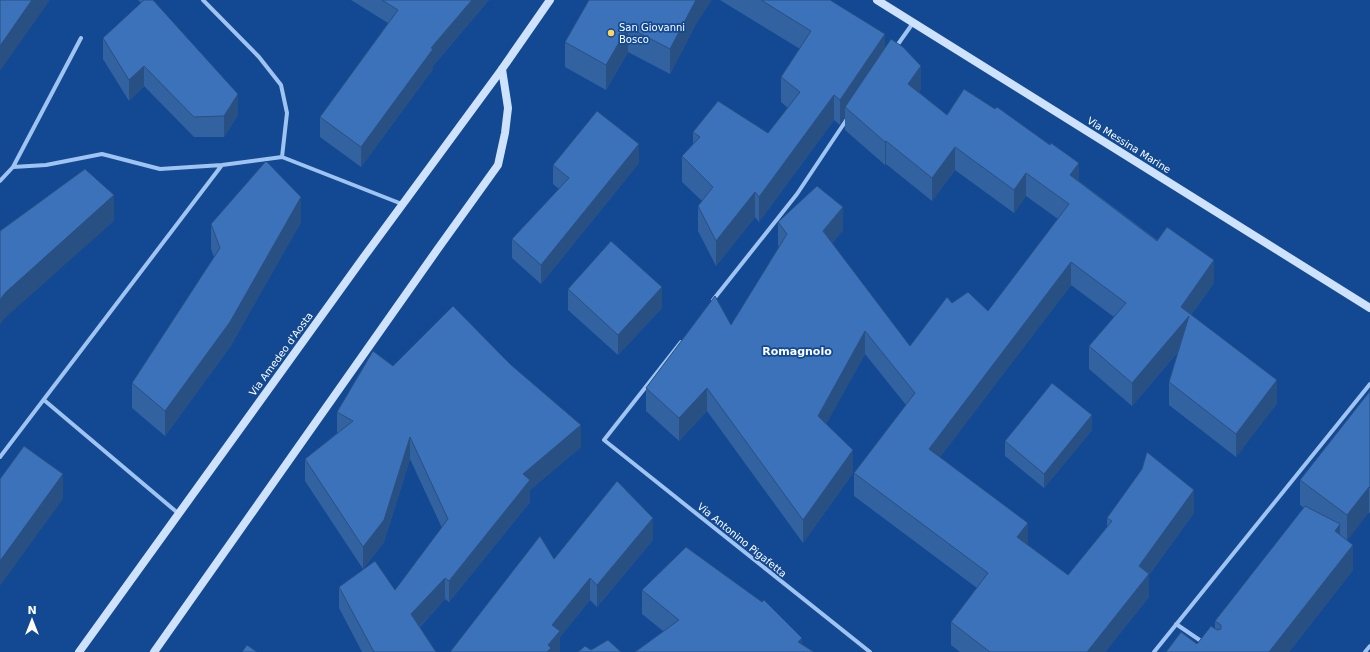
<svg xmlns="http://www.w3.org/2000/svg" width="1370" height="652" font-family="'DejaVu Sans',sans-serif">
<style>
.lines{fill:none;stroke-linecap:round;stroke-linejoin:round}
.street{stroke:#9fc4f2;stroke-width:4}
.secondary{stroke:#cee2fc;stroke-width:8}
.wall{fill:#3362a0}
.shaded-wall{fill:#295082}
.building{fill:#3b72ba;stroke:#295082}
.poi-dot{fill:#ffd360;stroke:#124992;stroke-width:1.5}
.labels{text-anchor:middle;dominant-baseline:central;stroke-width:3.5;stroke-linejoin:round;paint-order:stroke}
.poi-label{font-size:10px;fill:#fff;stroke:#124992;text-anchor:start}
.street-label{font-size:10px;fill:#fff;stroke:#124992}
.neighbourhood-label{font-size:11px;font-weight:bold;fill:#fff;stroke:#124992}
</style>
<rect width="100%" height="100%" fill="#124992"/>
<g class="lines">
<!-- street -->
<path class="street" d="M 203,0 L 259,57 L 281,85 L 287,113 L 282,157
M 896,47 L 913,23
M 13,167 L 81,38
M 0,181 L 13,167 L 46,165 L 102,154 L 160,169 L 222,165 L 282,157 L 402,204
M 713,300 L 797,194 L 847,119
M 681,342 L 604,440 L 870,652
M 44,400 L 179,514
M 0,457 L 222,165
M 1176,624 L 1204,643
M 1154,652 L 1370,384
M 1365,652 L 1370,646"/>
<!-- secondary -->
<path class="secondary" d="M 877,0 L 1370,308
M 79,652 L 366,254 L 502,69 L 550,0
M 154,652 L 437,250 L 498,165 L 505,133 L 508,108 L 502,69"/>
</g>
<!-- wall -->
<path class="wall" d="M 138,0 L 153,0 L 238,115 L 224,137 L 194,137 L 144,86 L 129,101 L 103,59 L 103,38 L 141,3 Z
M 351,0 L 489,0 L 433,66 L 433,69 L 361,167 L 320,137 L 320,117 L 388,23 Z
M 589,0 L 695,26 L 670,74 L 628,52 L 606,90 L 565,67 L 565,42 Z
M 720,0 L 830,0 L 885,48 L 921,89 L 919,92 L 947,115 L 1079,181 L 1214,283 L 1191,315 L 1277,403 L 1236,457 L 1169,405 L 1169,382 L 1178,352 L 1132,406 L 1089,369 L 1089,346 L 1114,317 L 1071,285 L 940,457 L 1028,545 L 1068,575 L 1107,527 L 1107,518 L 1194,513 L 1149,575 L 1149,597 L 1105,652 L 960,652 L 951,645 L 951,622 L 977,588 L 854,496 L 854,473 L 906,405 L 865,354 L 826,424 L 853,473 L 803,543 L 707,411 L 679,441 L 646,411 L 646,388 L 731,325 L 779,247 L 778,245 L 778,222 L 843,230 L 832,243 L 910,346 L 952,303 L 988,311 L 1058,219 L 1026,196 L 1014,213 L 955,170 L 932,201 L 886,164 L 885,165 L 845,130 L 845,117 L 840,125 L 834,120 L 759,222 L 755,217 L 716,266 L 698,231 L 698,206 L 702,201 L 682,182 L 682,156 L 693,144 L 693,132 L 768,133 L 788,108 L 781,102 L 781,77 L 800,49 Z
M 639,163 L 541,284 L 512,258 L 512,239 L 559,189 L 553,184 L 553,165 Z
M 301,222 L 230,347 L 165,436 L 132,408 L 132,383 L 214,257 L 211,249 L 211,224 Z
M 568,289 L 662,308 L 618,355 L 568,310 Z
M 393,366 L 581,447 L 530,490 L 530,502 L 449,602 L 445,599 L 420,627 L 436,652 L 362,652 L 339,608 L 339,587 L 395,590 L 442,528 L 410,459 L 384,542 L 363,569 L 305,481 L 305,459 L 337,433 L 337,412 Z
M 1370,391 L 1370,514 L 1369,512 L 1347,540 L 1353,570 L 1289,652 L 1166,652 L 1197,644 L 1215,629 L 1215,621 L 1304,508 L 1300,505 L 1300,480 Z
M 1092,430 L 1044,488 L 1005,456 L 1005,441 Z
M 653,540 L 597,607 L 590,600 L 560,637 L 560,652 L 554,559 Z
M 642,590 L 802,645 L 663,631 L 642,614 Z"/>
<!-- shaded-wall -->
<path class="shaded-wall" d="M 32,0 L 50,0 L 0,71 L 0,46 Z
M 472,0 L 489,0 L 433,66 L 433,69 L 361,167 L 361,147 L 431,48 Z
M 696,0 L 712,0 L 695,26 L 670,74 L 670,49 Z
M 628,27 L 628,52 L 606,90 L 606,65 Z
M 885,34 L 885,59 L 845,107 L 845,117 L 840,125 L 840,100 Z
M 144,66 L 144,86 L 129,101 L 129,80 Z
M 921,66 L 921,89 L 908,107 L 908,84 Z
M 238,94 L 238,115 L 224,137 L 224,116 Z
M 834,95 L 834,120 L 759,222 L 759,197 Z
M 886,141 L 886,164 L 885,165 L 885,142 Z
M 639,144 L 639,163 L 541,284 L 541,265 Z
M 955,147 L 955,170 L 932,201 L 932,178 Z
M 1079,163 L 1079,185 L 1070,175 Z
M 1026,173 L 1026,196 L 1014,213 L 1014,190 Z
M 755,192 L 755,217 L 716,266 L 716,241 Z
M 114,195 L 114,221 L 5,318 L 0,325 L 0,300 L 5,293 Z
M 301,197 L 301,222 L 230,347 L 165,436 L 165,411 Z
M 843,207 L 843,230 L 823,254 L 823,231 Z
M 1214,260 L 1214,283 L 1189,318 L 1189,339 L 1132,406 L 1132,383 L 1181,307 Z
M 1071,262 L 1071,285 L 929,472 L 929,449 Z
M 662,287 L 662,308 L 618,355 L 618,335 Z
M 865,331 L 865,354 L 818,439 L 818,416 Z
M 1277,380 L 1277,403 L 1236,457 L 1236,434 Z
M 707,388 L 707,411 L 679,441 L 679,418 Z
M 1092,415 L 1092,430 L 1044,488 L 1044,474 Z
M 581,425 L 581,447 L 530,490 L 530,502 L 449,602 L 449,581 L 523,474 Z
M 410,437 L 410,459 L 384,542 L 363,569 L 363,547 Z
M 853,450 L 853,473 L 803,543 L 803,520 Z
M 63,474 L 63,499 L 0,586 L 0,561 Z
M 1369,487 L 1369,512 L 1347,541 L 1347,515 Z
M 1194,490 L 1194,513 L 1149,575 L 1149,597 L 1105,652 L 1087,652 L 1139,566 Z
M 653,518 L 653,540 L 597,607 L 597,585 Z
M 1028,523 L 1028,546 L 1017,537 Z
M 1340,524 L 1340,549 L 1335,531 Z
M 1353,545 L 1353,570 L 1289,652 L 1269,652 Z
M 445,578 L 445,599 L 411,636 L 411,614 Z
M 590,578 L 590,600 L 560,637 L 560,652 L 547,652 L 548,645 L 552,625 Z
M 802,638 L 802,652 L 798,642 Z"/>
<!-- building -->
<path class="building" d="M 0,0 L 32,0 L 0,46 Z
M 144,0 L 153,0 L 238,94 L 224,116 L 194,117 L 144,66 L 129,80 L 103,38 Z
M 382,0 L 472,0 L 431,48 L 433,49 L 361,147 L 320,117 L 398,10 Z
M 589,0 L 696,0 L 670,49 L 628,27 L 606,65 L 565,42 Z
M 761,0 L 830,0 L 885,34 L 840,100 L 834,95 L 759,197 L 755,192 L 716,241 L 698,206 L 713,187 L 682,156 L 700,137 L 693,132 L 718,101 L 768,133 L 800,92 L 781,77 L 811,31 Z
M 891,39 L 903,47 L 921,66 L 908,84 L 947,115 L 964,89 L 995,109 L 997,107 L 1050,145 L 1051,143 L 1079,163 L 1070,175 L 1157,241 L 1167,227 L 1214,260 L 1181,307 L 1277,380 L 1236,434 L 1169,382 L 1189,316 L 1132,383 L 1089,346 L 1126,303 L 1071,262 L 929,449 L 1028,523 L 1017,537 L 1068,575 L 1112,521 L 1107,518 L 1142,469 L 1147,452 L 1194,490 L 1139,566 L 1149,574 L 1087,652 L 990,652 L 951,622 L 988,573 L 854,473 L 915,393 L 865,331 L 818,416 L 853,450 L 803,520 L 707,388 L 679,418 L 646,388 L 715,296 L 731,325 L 787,234 L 778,222 L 817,186 L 843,207 L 823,231 L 910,346 L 947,297 L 952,303 L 968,292 L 988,311 L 1069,204 L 1026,173 L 1014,190 L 955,147 L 932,178 L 886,141 L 885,142 L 845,107 Z
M 597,111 L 639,144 L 541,265 L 512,239 L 569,178 L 553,165 Z
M 266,161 L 301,197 L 230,322 L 165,411 L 132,383 L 220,248 L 211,224 Z
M 85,169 L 114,195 L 5,293 L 0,300 L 0,231 Z
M 611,241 L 662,287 L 618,335 L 568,289 Z
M 453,306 L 510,364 L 581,425 L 523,474 L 530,480 L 449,581 L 445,578 L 411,614 L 436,652 L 374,652 L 339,587 L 375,561 L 395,590 L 448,519 L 410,437 L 384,520 L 363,547 L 305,459 L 353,421 L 337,412 L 373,351 L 393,366 Z
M 1052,383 L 1092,415 L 1044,474 L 1005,441 Z
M 1370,391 L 1370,488 L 1369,487 L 1347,515 L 1300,480 Z
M 24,446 L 63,474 L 0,561 L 0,479 Z
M 617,481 L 653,518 L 597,585 L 590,578 L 552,625 L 560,631 L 548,645 L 551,648 L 547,652 L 450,652 L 540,536 L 554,559 Z
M 1305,506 L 1340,524 L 1335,531 L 1353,545 L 1269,652 L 1166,652 L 1181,632 L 1197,644 L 1211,626 L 1217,630 L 1221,629 L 1221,625 L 1215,621 Z
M 686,547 L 762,602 L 764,600 L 802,638 L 798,642 L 814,652 L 635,652 L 679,620 L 642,590 Z
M 608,640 L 621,652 L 578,652 L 585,646 L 591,650 Z
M 247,645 L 257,652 L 242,652 Z"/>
<!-- markers -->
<circle class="poi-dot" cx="611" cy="33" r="4"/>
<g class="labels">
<!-- poi labels -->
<g class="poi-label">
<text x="619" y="27">San Giovanni<tspan x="619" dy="12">Bosco</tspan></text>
</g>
<!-- street labels -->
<g class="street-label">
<text transform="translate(1129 145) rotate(32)">Via Messina Marine</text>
<text transform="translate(281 354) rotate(-54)">Via Amedeo d'Aosta</text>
<text transform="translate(742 540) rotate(39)">Via Antonino Pigafetta</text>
</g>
<!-- neighbourhood labels -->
<g class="neighbourhood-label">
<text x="797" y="351">Romagnolo</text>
</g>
</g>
<!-- north arrow -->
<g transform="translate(32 620)" stroke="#124992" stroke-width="3" paint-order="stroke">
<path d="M0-3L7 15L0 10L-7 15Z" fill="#ffffff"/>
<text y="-6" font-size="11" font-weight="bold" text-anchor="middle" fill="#ffffff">N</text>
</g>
</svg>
